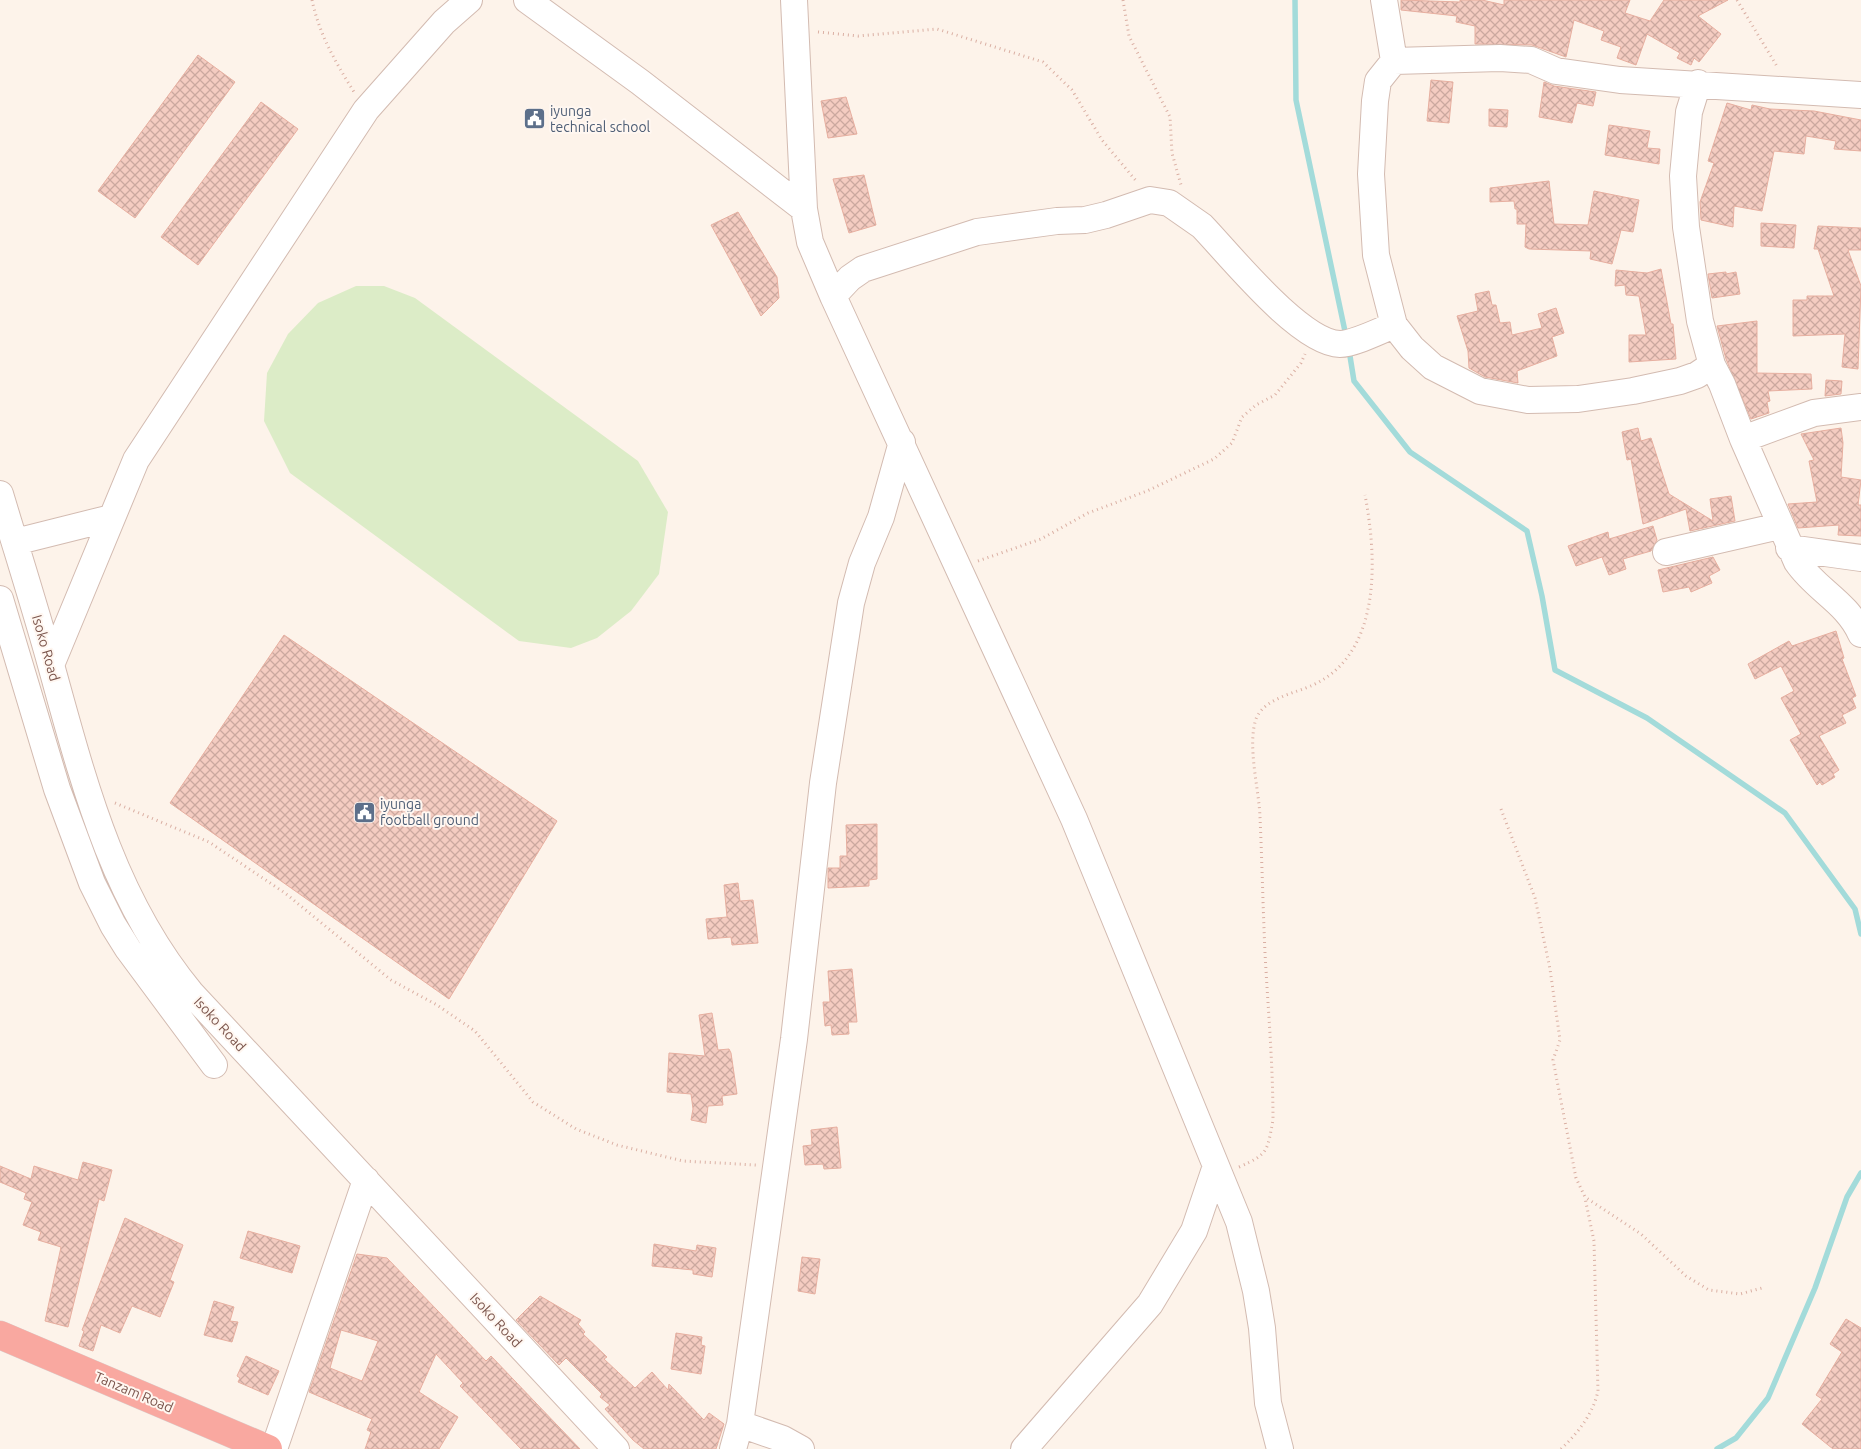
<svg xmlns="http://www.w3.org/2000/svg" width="1861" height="1449" font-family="Ubuntu,sans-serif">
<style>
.pitch{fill:#dcecc7}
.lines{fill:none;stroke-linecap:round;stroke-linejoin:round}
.stream{stroke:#a3dbda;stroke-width:5.5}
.building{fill:url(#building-cross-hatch);stroke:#e7afa0;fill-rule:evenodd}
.minor-casing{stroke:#d3bbb1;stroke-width:28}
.highway-casing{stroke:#dacfcd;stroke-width:29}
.path{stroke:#daafa3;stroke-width:3;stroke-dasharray:1 4;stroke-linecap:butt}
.minor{stroke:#fff;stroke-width:26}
.highway{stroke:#f9a8a0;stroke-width:28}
.labels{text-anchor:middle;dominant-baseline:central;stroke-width:4;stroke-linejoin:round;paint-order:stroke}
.service-label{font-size:14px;fill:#4e5e75;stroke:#fff7f1;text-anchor:start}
.street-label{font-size:14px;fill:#7a544b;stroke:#fff7f1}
</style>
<defs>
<pattern id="building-cross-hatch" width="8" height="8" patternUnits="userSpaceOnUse" patternTransform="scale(1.25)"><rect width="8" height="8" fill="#f4ccc1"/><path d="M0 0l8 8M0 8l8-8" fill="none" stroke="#cba89f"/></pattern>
</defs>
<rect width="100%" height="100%" fill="#fdf3ea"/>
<!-- pitch -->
<path class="pitch" d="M 356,286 L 384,286 L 415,298 L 638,461 L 668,512 L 659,574 L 631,611 L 597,638 L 571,648 L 519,641 L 290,473 L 264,421 L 267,373 L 288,334 L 318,303 Z"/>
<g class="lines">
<!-- stream -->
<path class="stream" d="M 1295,0 L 1296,100 L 1346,336
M 1349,350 L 1354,381 L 1410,452 L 1527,531 L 1542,596 L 1555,670 L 1647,718 L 1785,813 L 1855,909 L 1861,934
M 1717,1449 L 1736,1438 L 1768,1398 L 1815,1288 L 1847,1197 L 1861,1173"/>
</g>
<!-- building -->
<path class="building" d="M 1401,0 L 1460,2 L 1460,0 L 1482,0 L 1504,5 L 1504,0 L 1630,0 L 1625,13 L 1650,21 L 1664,0 L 1728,0 L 1698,16 L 1721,34 L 1699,62 L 1694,58 L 1691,65 L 1677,58 L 1680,53 L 1647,34 L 1636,65 L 1617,58 L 1621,47 L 1601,40 L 1604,31 L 1574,20 L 1566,57 L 1532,45 L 1475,44 L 1475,26 L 1456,22 L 1457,16 L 1401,10 Z
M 198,55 L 235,82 L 135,218 L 98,191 Z
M 1431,80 L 1453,82 L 1449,123 L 1427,121 Z
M 1544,82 L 1554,86 L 1596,92 L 1593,106 L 1577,103 L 1572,123 L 1539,117 Z
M 846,97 L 857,134 L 828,138 L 821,101 Z
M 261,102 L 298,129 L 198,265 L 161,237 Z
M 1727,103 L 1751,110 L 1752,105 L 1770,109 L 1814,111 L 1861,120 L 1861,151 L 1834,149 L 1836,141 L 1806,136 L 1804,154 L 1774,151 L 1762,211 L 1734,206 L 1733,227 L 1701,220 L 1700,202 L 1714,163 L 1708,161 Z
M 1489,109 L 1508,110 L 1507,127 L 1489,126 Z
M 1609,125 L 1650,131 L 1647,148 L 1660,149 L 1659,164 L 1605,155 Z
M 864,175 L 876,225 L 849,233 L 833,179 Z
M 1549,181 L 1554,224 L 1588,225 L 1594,191 L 1639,200 L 1633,232 L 1621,230 L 1612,264 L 1590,259 L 1591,251 L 1529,249 L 1525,247 L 1526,224 L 1517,224 L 1517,209 L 1515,209 L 1514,201 L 1490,202 L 1490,188 Z
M 738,212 L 777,277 L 779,298 L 761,316 L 711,225 Z
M 1761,223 L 1796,225 L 1794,248 L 1761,246 Z
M 1818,226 L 1861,228 L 1861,250 L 1848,250 L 1861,286 L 1858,369 L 1842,367 L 1845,334 L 1793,336 L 1793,300 L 1807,300 L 1807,296 L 1834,296 L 1818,249 L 1814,249 Z
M 1661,269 L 1671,324 L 1673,324 L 1676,359 L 1629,362 L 1629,335 L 1646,335 L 1639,296 L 1626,295 L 1625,285 L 1615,286 L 1616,270 L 1647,273 Z
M 1726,272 L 1726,274 L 1736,272 L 1740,294 L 1712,298 L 1708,274 Z
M 1489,291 L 1492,305 L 1496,305 L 1500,323 L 1510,322 L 1512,335 L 1542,328 L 1538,314 L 1556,308 L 1564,333 L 1552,337 L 1557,356 L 1517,371 L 1518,383 L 1485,377 L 1469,368 L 1468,351 L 1457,316 L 1478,311 L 1475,294 Z
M 1757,321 L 1757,373 L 1811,374 L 1812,389 L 1768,391 L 1770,401 L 1767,402 L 1769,413 L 1751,419 L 1726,359 L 1717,326 Z
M 1826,380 L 1842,381 L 1841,394 L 1825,396 Z
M 1638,428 L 1641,441 L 1651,438 L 1669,494 L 1713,521 L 1710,499 L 1731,496 L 1735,521 L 1690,531 L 1686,509 L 1643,524 L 1631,459 L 1627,460 L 1622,432 Z
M 1841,428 L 1843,443 L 1841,477 L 1861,480 L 1858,505 L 1861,505 L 1861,536 L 1838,535 L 1839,525 L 1798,528 L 1788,504 L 1817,502 L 1809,461 L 1814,460 L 1801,434 Z
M 1653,526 L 1657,540 L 1651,551 L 1623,559 L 1626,569 L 1609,575 L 1602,557 L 1576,566 L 1568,546 L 1608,532 L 1609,539 Z
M 1713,557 L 1720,570 L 1709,576 L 1712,583 L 1691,592 L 1689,587 L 1663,592 L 1658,570 Z
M 1836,631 L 1844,658 L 1842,659 L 1856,696 L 1852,698 L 1856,708 L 1842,715 L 1846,723 L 1819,736 L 1839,770 L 1833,774 L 1835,777 L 1822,785 L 1820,782 L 1817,785 L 1790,740 L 1801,734 L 1781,698 L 1794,691 L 1781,666 L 1755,679 L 1748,664 L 1789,641 L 1792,646 Z
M 284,635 L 557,821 L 449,999 L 170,803 Z
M 877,824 L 877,879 L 869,880 L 869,886 L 828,888 L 828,868 L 840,868 L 840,856 L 847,856 L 846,825 Z
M 738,883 L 740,901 L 753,900 L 758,943 L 732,945 L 731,937 L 708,939 L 706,919 L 727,917 L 724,885 Z
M 852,969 L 857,1022 L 848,1022 L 849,1034 L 832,1035 L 831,1025 L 825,1026 L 823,1002 L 830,1002 L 828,971 Z
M 712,1013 L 718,1050 L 729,1049 L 731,1053 L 737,1094 L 722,1096 L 723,1105 L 708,1106 L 706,1123 L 691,1120 L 693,1109 L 691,1094 L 667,1092 L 669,1053 L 705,1056 L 699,1015 Z
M 837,1127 L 841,1168 L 824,1169 L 823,1164 L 805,1165 L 803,1146 L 812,1145 L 811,1130 Z
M 83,1162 L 112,1170 L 104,1201 L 99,1199 L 68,1327 L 45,1321 L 61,1247 L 38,1240 L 41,1232 L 23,1225 L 32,1202 L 24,1199 L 26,1193 L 0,1182 L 0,1166 L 31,1179 L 34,1166 L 78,1180 Z
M 125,1218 L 183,1245 L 170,1280 L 174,1282 L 160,1317 L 132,1306 L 120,1333 L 101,1325 L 93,1351 L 79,1346 L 84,1331 L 82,1330 Z
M 248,1231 L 300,1246 L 292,1273 L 240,1258 Z
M 654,1244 L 696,1251 L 697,1245 L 716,1248 L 712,1277 L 693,1274 L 693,1270 L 652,1266 Z
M 357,1254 L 387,1258 L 486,1361 L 491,1356 L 580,1449 L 521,1449 L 460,1386 L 463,1383 L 436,1354 L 419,1392 L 458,1417 L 439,1449 L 365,1449 L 371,1432 L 367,1430 L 372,1419 L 309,1392 ZM 341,1330 L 378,1341 L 362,1381 L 330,1368 Z
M 802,1257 L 820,1259 L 815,1294 L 798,1291 Z
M 540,1296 L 581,1320 L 578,1324 L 585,1332 L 583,1334 L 607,1357 L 604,1359 L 635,1388 L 652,1372 L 668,1390 L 669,1384 L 704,1420 L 709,1413 L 724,1424 L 716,1449 L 644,1449 L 633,1440 L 605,1409 L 610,1405 L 600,1397 L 602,1394 L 566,1358 L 559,1365 L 516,1320 Z
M 214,1301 L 234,1307 L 230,1321 L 238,1322 L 232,1342 L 204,1335 Z
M 1846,1319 L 1861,1328 L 1861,1449 L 1833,1449 L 1802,1424 L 1822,1399 L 1816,1395 L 1842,1352 L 1830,1344 Z
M 676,1333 L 702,1337 L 701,1345 L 705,1346 L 701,1374 L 671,1369 Z
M 246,1356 L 279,1371 L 268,1395 L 238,1382 L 240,1378 L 237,1376 Z"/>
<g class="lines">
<defs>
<path id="minor" d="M 527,0 L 640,82 L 804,209
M 794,0 L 804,209 L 810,242 L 833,296 L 1074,819 L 1239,1222 L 1256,1291 L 1262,1328 L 1268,1403 L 1280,1449
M 1384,0 L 1394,61
M 1698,83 L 1689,112 L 1683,176 L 1686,227 L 1700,321 L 1712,365 L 1722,384 L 1743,439 L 1797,562 C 1816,590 1847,602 1861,634
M 833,296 L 850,278 L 863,269 L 977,232 L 1057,221 L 1085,220 L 1106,215 L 1150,200 L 1169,203 L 1202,226 C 1229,254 1300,343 1340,344 C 1353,344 1380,331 1394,325
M 1712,365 L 1697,375 L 1680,381 L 1633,391 L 1578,399 L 1528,400 L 1480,391 L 1433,367 L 1412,348 L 1394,325 L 1376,255 L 1371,174 L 1375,101 L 1378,81 L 1394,61 L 1500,58 L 1531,60 L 1556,71 L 1620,80 L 1861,95
M 1743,439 L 1814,413 L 1861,407
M 0,494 C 17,551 35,607 51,665 C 83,780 112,898 191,993 L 616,1449
M 15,542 L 111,518
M 1789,548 L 1861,558
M 1666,552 L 1780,526
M 0,599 L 57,789 L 92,883 L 113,925 L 128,949 L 214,1065
M 51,665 L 136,460 L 366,110 L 444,22 L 469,0
M 740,1424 L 783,1439 L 801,1449
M 274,1449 L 366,1180
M 733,1449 L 740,1424 L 794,1039 L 823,783 L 851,603 L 862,563 L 881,517 L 902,442
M 1024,1449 L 1150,1304 L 1194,1231 L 1216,1166"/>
<path id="highway" d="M 0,1335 L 268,1449"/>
</defs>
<!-- minor casing -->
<use href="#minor" class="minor-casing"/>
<!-- highway casing -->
<use href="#highway" class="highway-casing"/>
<!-- path -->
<path class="path" d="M 312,0 C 319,34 336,63 354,92
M 1123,0 L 1129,36 L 1170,117 L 1172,153 L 1181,185
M 1737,0 L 1778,68
M 818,32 L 858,36 L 937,29 L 1043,62 L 1072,90 L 1102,140 L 1137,182
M 978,561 L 1041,539 L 1088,513 L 1147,491 L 1214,459 L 1232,443 L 1242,417 L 1256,405 L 1275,395 L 1301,363 L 1305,354
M 115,803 L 209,842 L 285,893 L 391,980 L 437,1005 L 475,1031 L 533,1102 L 576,1129 L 617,1145 L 683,1161 L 756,1165
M 1501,809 L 1535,898 L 1550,969 L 1560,1040 L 1553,1060 L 1576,1178 L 1585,1197 L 1641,1234 L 1686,1276 L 1709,1290 L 1740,1294 L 1762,1288
M 1239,1167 C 1269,1154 1267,1151 1273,1120 C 1273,1064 1268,1009 1265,953 C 1263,908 1262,862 1260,817 C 1259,789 1247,746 1256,719 C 1264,698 1296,693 1313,685 C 1382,653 1377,558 1365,495
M 1561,1449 C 1578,1433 1593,1414 1598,1391 L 1594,1241 L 1585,1198"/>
<!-- minor -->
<use href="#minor" class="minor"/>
<!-- highway -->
<use href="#highway" class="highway"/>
</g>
<!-- icons -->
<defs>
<symbol id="civic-square" viewBox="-11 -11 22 22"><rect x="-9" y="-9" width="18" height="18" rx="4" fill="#5c6f8a" stroke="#fff7f1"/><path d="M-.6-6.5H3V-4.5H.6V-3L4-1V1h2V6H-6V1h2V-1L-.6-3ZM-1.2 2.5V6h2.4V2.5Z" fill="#fff"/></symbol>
</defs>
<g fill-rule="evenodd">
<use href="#civic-square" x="522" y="106" width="25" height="25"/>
<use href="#civic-square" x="352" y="800" width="25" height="25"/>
</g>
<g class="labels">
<!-- service labels -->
<g class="service-label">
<text x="550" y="111">iyunga<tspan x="550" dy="16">technical school</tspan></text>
<text x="380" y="804">iyunga<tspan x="380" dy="16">football ground</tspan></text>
</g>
<!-- street labels -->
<g class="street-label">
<text transform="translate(46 648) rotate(74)">Isoko Road</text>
<text transform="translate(220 1024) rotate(47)">Isoko Road</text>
<text transform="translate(496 1320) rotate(47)">Isoko Road</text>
<text transform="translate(134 1392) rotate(23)">Tanzam Road</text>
</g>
</g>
</svg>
